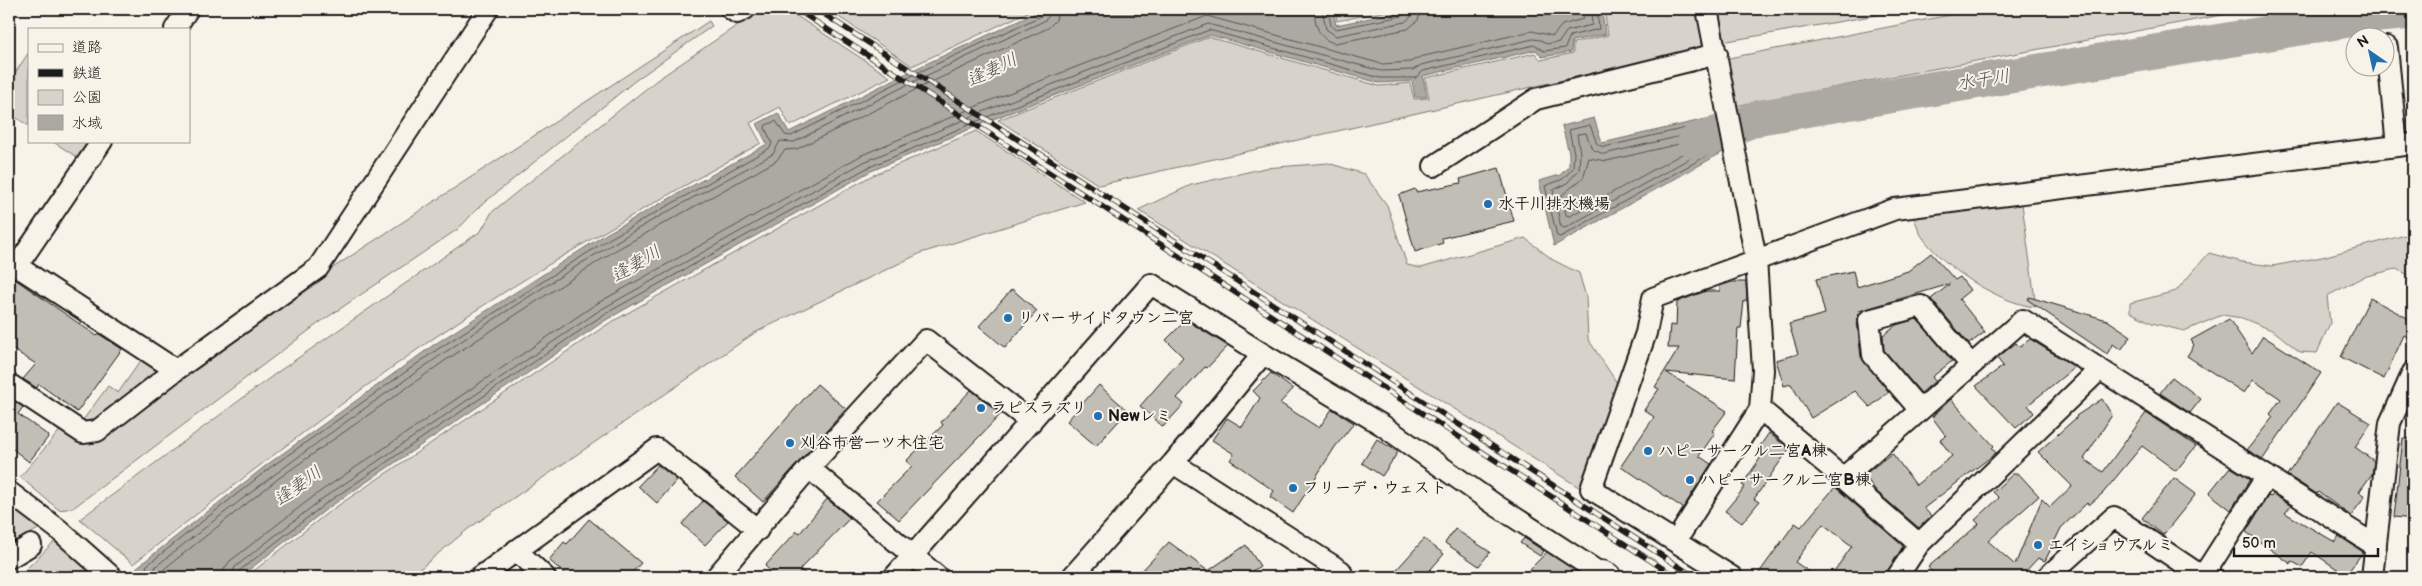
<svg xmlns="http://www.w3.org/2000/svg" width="2422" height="586" font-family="'Balsamiq Sans','Klee One',sans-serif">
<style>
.green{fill:#d7d3cb;stroke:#7a7874}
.water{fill:#aca9a2;stroke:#72716c}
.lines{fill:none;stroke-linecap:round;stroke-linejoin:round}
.shore{stroke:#565452;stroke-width:1}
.river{stroke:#aca9a2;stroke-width:35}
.building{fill:#c0beb5;stroke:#1c1c1c}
.street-casing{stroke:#1c1c1c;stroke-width:24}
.secondary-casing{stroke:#1c1c1c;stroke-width:31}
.street{stroke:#f7f3e8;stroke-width:20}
.secondary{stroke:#f7f3e8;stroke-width:28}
.rail-casing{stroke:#1c1c1c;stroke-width:5.5}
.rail{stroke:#f7f3e8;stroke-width:4;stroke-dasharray:11;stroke-linecap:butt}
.poi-dot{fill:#1f6fb2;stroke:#f7f3e8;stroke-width:2}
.labels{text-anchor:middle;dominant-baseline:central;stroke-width:4;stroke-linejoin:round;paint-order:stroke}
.poi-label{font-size:16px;font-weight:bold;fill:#1c1c1c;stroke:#f7f3e8;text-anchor:start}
.water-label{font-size:18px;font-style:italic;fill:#565452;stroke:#f7f3e8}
</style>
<rect width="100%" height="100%" fill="#f7f3e8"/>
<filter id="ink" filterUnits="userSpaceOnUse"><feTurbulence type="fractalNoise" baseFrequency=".02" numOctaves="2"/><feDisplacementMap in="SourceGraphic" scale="10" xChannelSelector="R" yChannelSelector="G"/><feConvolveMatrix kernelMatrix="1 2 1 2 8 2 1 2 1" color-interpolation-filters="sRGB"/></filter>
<g filter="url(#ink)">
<!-- green -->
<path class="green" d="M 761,9 L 786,9 L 890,77 L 790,126 L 780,107 L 750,123 L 761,143 C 649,205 537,268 431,340 C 329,411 231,487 133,564 L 80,519 L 275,374 L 481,231 L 492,212 L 657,80 Z
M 827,9 L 1034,9 L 912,66 Z
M 1335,9 L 1399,9 L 1337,21 Z
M 1604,9 L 1698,9 L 1704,33 L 1700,49 L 1099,185 L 998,120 L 1209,37 L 1379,86 L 1410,83 L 1414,99 L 1429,98 L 1425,78 L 1535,53 L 1541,60 L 1573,53 L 1573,43 L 1608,35 Z
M 1715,9 L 1912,9 L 1722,42 Z
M 1981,9 L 2254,9 L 1735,106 L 1725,66 L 1729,58 Z
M 709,21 L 712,26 L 636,80 L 480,206 L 458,229 L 319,323 L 73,508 L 59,510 L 20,477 L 63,427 L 81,441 L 322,275 Z
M 29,52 L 29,126 L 9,113 L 9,82 Z
M 976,131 L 1085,202 L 921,253 L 756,332 L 468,529 L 410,577 L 246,577 L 330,511 L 608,324 L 871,176 Z
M 52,141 L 97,141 L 83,161 Z
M 1328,163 L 1364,174 L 1387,205 L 1407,265 L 1421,268 L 1525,238 L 1553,260 L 1579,273 L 1586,297 L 1588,339 L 1619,386 L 1585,491 L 1138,210 L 1191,185 L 1265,168 Z
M 2022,204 L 2036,307 C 2000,304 1941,266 1921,235 C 1918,229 1916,222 1913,217 Z
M 2413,233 L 2413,277 L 2396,269 L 2363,277 L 2327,296 L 2330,323 L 2317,353 L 2300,352 L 2274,331 L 2242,318 L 2222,315 L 2184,331 L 2152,323 L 2130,312 L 2130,303 L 2176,291 L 2209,253 L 2242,262 L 2272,266 L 2322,257 Z
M 144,356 L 167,370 L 94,428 L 83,420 L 108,386 L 118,393 Z
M 9,499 L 46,524 L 9,547 Z
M 58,538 L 103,577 L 18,577 Z"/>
<!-- water -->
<path class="water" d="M 1044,9 L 1333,9 L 1336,25 L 1413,9 L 1601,9 L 1606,34 L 1572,41 L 1571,52 L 1542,57 L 1536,50 L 1423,76 L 1427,97 L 1415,97 L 1412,81 L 1379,83 L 1210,35 L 996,118 L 869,172 L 606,320 L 328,508 L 240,577 L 147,577 L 136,568 L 268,464 L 435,344 L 606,234 L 767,144 L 757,124 L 778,113 L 789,132 L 917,68 Z
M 1719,116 L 1725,151 L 1554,246 L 1539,181 L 1560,175 L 1569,166 L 1569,153 L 1562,126 L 1594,118 L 1602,143 Z"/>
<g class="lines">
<!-- shore -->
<path class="shore" d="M 1314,9 C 1315,24 1318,40 1335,43 L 1408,29 L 1418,20 L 1421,9
M 1322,9 L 1326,29 L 1336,36 L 1405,22 L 1412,16 L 1413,9
M 1328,9 L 1331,26 L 1336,29 L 1402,16 L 1406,13 L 1407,9
M 1713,122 L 1716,124 L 1719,149 L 1560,237 L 1557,236 L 1545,186 L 1563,179 L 1573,168 L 1574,153 L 1569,130 L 1590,125 L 1597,144 L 1603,147 Z
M 1708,130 L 1711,132 L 1712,146 L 1565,228 L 1561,227 L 1553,190 L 1566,184 L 1579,170 L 1580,153 L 1577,134 L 1586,133 L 1592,149 L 1603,154 Z
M 1697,140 L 1700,142 L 1698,145 L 1570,216 L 1566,215 L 1562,195 L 1583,178 L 1589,158 L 1606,161 Z
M 150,577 L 146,566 L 271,467 L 438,349 L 609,239 L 770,148 L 772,143 L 765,128 L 766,125 L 776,121 L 785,135 L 791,136 L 919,72 L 1041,16 L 1044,9
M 157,577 L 155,567 C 301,451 452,342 611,245 C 664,212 719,184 773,154 L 780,141 L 794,142 L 921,78 L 1044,21 L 1049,16 L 1051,9
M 164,577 L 164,569 L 279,478 L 446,360 L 616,250 L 776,161 L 785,150 L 797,149 L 925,85 L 1048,28 L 1056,20 L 1058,9
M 223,577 L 224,569 L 230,561 L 318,493 L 596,304 L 862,155 L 989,101 L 1207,16 L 1382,64 L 1410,62 L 1420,57 L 1532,31 L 1553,36 L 1562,25 L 1583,19 L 1583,9
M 231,577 L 235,567 L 322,499 L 600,310 L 864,162 L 992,108 L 1208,24 L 1381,71 L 1413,70 L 1421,65 L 1533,39 L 1541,40 L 1547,44 L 1559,42 L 1567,31 L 1592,25 L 1591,9
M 237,577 L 239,571 L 325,504 L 603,315 L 867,168 L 994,114 L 1209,30 L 1380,78 L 1416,78 L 1423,71 L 1534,45 L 1544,51 L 1565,48 L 1570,36 L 1599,29 L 1597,9"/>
<!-- river -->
<path class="river" d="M 1695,142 L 1761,117 L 2379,15 L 2413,12"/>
</g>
<!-- building -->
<path class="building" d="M 1499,168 L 1514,221 L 1442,238 L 1443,243 L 1415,252 L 1399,195 L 1415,189 L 1416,192 L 1461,183 L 1460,179 Z
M 1931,253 L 1955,280 L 1960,277 L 1970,290 L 1959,299 L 1985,332 L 1969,344 L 1931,299 L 1950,284 L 1859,311 L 1857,321 L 1861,357 L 1889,392 L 1870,407 L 1855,391 L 1811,418 L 1791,384 L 1784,386 L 1776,360 L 1798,354 L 1789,324 L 1825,314 L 1816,279 L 1853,271 L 1857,287 L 1908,271 Z
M 9,275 L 97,336 L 99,334 L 122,349 L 77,412 L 39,384 L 37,388 L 23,379 L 36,364 L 9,347 Z
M 1732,282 L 1746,282 L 1747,301 L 1744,301 L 1741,328 L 1738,328 L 1735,379 L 1666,372 L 1727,411 L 1712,431 L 1715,433 L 1699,456 L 1711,464 L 1683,508 L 1621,466 L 1654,417 L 1644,410 L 1659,389 L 1655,387 L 1679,348 L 1668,348 L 1670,325 L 1676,326 L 1677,302 L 1706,291 L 1720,291 L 1720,286 Z
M 1012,289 L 1037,311 L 1005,348 L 979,326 Z
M 2029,297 L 2107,320 L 2131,336 L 2121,350 L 2113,344 L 2107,354 L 2028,300 Z
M 2370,298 L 2413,321 L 2413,340 L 2404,335 L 2384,379 L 2341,357 Z
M 1917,319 L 1952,361 L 1932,377 L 1935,381 L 1921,393 L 1884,350 L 1883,335 L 1896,325 Z
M 2229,319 L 2252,353 L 2263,336 L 2321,373 L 2263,459 L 2247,450 L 2273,417 L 2270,414 L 2281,399 L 2253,380 L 2244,393 L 2187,356 L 2194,345 L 2191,340 Z
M 1186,320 L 1228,346 L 1207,368 L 1205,367 L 1177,398 L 1184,404 L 1163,427 L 1140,406 L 1183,357 L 1166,340 Z
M 2030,339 L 2075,367 L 2028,405 L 2034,413 L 2016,428 L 1976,386 L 2003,366 L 1997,358 L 2007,350 L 2016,343 L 2020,347 Z
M 1271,373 L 1293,389 L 1280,403 L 1319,428 L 1332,409 L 1354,423 L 1335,447 L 1293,513 L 1270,497 L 1274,491 L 1230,460 L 1234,454 L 1212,440 L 1227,418 L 1242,427 L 1260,398 L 1253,391 Z
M 2172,377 L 2201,399 L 2190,413 L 2160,393 Z
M 817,384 L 846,409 L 763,502 L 735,477 Z
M 1099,385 L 1128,411 L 1096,446 L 1067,421 Z
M 971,390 L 1001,414 L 899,520 L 877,501 L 912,466 L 906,461 L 943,425 L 941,422 Z
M 9,398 L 23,407 L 18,414 L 49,436 L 29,462 L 9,446 Z
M 1951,399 L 1994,446 L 1992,448 L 1996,453 L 1924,508 L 1931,516 L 1919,528 L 1877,492 L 1864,475 L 1892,453 L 1916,485 L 1952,456 L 1940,440 L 1946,436 L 1932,417 Z
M 2102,399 L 2112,415 L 2084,459 L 2103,472 L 2146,413 L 2196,446 L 2176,471 L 2142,446 L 2103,493 L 2089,505 L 2087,503 L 2061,528 L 2045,561 L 2038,558 L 2024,573 L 2029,577 L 1936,577 L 1928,567 L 1979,524 L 1975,520 L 1999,498 L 1993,492 L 2013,474 L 2019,474 L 2039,496 L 1988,541 L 2015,565 L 2042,499 L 2050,507 L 2072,486 L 2038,452 L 2077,417 L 2076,416 Z
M 2337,402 L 2371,423 L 2355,447 L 2374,461 L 2372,474 L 2359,492 L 2365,496 L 2351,516 L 2318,492 L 2317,494 L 2287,475 Z
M 1769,433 L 1789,449 L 1754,499 L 1759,502 L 1742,523 L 1725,511 L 1745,487 L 1742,485 L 1763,454 L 1757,450 Z
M 2403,438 L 2413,439 L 2413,519 L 2394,517 Z
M 1377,439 L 1398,452 L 1382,476 L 1362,463 Z
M 658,465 L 677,480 L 657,503 L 638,486 Z
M 2230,467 L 2250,479 L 2231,510 L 2209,493 Z
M 2174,478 L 2196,494 L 2163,535 L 2142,518 Z
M 1835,487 L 1903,546 L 1885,576 L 1878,571 L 1873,577 L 1830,577 L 1852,546 L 1823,524 L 1795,562 L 1817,577 L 1756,577 L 1795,523 L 1801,527 Z
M 2273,494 L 2291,506 L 2285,513 L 2335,542 L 2339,536 L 2363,552 L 2346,575 L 2312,552 L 2302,567 L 2291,561 L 2291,564 L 2246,532 L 2268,496 L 2271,497 Z
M 827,499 L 850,518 L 800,569 L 809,577 L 777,577 L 765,566 L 797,531 L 800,533 Z
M 703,501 L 728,521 L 705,545 L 682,524 Z
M 589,519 L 641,563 L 628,577 L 568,577 L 549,560 L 564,542 L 567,544 Z
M 1455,529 L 1490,552 L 1479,566 L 1445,543 Z
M 1524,538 L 1544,551 L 1540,556 L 1520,543 Z
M 1424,539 L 1444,554 L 1424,577 L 1390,577 Z
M 1169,542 L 1208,571 L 1246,545 L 1260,566 L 1243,577 L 1136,577 Z
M 1547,552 L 1585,577 L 1522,577 Z"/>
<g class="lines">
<defs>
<path id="street" d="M 731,9 L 737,13 L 745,9
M 175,29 L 188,9
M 2387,47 L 2397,146
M 1434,166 L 1536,99 L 1717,54
M 9,261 L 176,370
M 17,266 L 102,141
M 1263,354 L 1382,425 L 1497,506 L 1603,575 L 1602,577
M 9,384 L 83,433 L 97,431 L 176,370 L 318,268 L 488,9
M 1760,409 L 1843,478 L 2023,320 L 2376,546
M 1919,409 L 1873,355 L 1869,320 L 1921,306 L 1971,365
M 1173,463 L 1341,571
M 809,468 L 938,577
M 1843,478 L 1919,544 L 1897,577
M 9,492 L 58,529 L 112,577
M 1676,541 L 1760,409 L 1763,370 L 1756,259 L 1707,9
M 1919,544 L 2099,370
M 516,550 L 545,577
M 9,558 L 31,545
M 2203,576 L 2267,476
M 480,577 L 657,449 L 758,530
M 716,577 L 809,468 L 926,340 L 1031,422
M 894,577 L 1151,284 L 1263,354 L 1173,463 L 1072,577
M 1732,577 L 1591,489 L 1646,333 L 1653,298 L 1895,209 L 2413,144
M 2047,577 L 2114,517 L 2203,577
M 2372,577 L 2390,423 L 2413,372"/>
<path id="secondary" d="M 1603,575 L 1607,577"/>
</defs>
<!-- street casing -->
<use href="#street" class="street-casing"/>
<!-- secondary casing -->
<use href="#secondary" class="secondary-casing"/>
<!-- street -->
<use href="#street" class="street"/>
<!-- secondary -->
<use href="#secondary" class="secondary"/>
<defs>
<path id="rail" d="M 796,9 L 1676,577
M 816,9 L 1695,577"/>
</defs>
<!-- rail casing -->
<use href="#rail" class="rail-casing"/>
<!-- rail -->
<use href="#rail" class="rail"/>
</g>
</g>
<!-- markers -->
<g class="poi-dot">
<circle cx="1488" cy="204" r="5"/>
<circle cx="1008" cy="318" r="5"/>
<circle cx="981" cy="408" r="5"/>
<circle cx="1098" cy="416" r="5"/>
<circle cx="790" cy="443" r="5"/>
<circle cx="1648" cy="451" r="5"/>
<circle cx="1690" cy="480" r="5"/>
<circle cx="1293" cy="488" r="5"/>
<circle cx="2038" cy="545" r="5"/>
</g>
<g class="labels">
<!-- poi labels -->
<g class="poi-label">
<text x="1498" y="204">水干川排水機場</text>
<text x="1018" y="318">リバーサイドタウン二宮</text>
<text x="991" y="408">ラピスラズリ</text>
<text x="1108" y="416">Newレミ</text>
<text x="800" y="443">刈谷市営一ツ木住宅</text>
<text x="1658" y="451">ハピーサークル二宮A棟</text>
<text x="1700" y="480">ハピーサークル二宮B棟</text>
<text x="1303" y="488">フリーデ・ウェスト</text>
<text x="2048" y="545">エイショウアルミ</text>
</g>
<!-- water labels -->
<g class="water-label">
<text transform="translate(992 70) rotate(-26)">逢妻川</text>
<text transform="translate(1983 80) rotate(-9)">水干川</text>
<text transform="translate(636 264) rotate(-31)">逢妻川</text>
<text transform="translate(298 486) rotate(-36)">逢妻川</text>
</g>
</g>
<!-- margin -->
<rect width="2422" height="586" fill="none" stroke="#f7f3e8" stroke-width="30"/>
<rect x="15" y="15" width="2392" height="556" fill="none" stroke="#1c1c1c" stroke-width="2" filter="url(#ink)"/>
<!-- legend -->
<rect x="28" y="28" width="162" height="115" fill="#f7f3e8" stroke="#9f9d96"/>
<rect x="38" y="44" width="25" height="8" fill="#f7f3e8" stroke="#9f9d96"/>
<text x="72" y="52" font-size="15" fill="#1c1c1c">道路</text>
<rect x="38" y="69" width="25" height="8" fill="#1c1c1c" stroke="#9f9d96"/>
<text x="72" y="78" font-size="15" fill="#1c1c1c">鉄道</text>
<rect x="38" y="90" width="25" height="15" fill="#d7d3cb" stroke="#9f9d96"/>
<text x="72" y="102" font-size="15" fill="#1c1c1c">公園</text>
<rect x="38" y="115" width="25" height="15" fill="#aca9a2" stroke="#9f9d96"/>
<text x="72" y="128" font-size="15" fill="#1c1c1c">水域</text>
<!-- north arrow -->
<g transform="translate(2370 52) rotate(326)"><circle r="24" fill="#f7f3e8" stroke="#9f9d96"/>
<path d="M0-4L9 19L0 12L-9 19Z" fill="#1f6fb2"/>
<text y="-8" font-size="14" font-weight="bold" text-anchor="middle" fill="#1c1c1c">N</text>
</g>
<!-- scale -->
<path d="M2234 548v8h144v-8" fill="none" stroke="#1c1c1c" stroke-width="2.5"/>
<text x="2242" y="548" font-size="15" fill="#1c1c1c" stroke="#f7f3e8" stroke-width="4" paint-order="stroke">50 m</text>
</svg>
